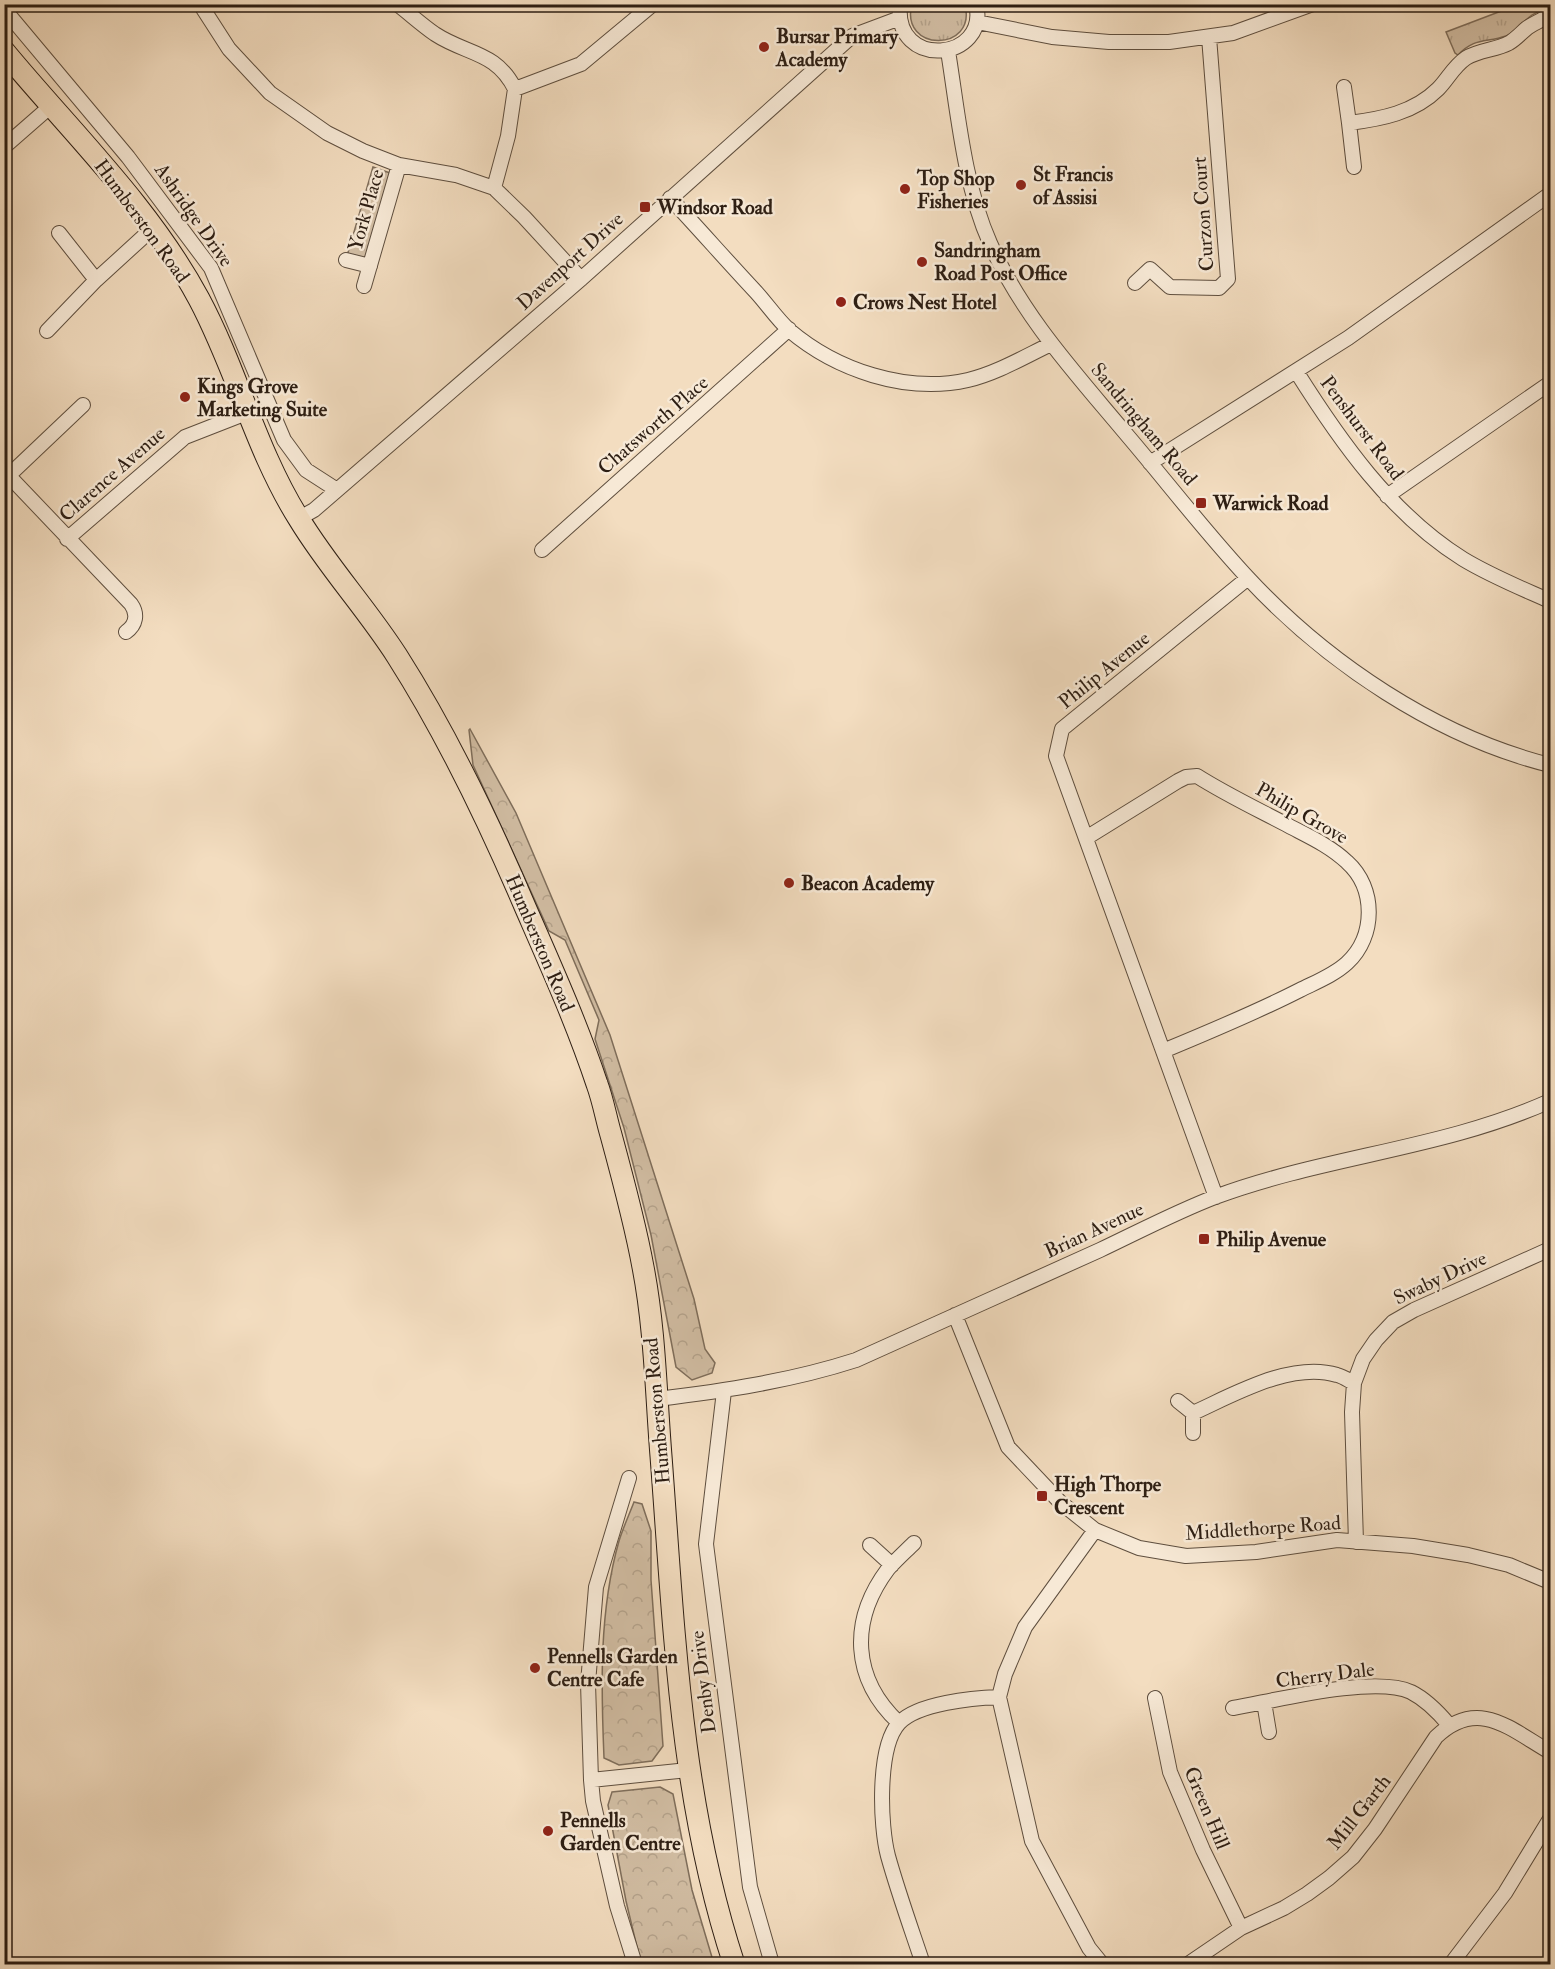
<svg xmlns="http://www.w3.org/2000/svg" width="1555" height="1969" font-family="'IM FELL Double Pica',serif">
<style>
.grass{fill:url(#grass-tufts);stroke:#7f6e5b;stroke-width:1.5}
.forest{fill:url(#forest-crowns);stroke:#7f6e5b;stroke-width:1.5}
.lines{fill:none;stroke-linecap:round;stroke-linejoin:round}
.minor-casing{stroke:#5e4e3e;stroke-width:16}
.primary-casing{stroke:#2d1e13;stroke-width:23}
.minor{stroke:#f7e9d6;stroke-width:14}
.primary{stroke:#f3ddc0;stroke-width:21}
.poi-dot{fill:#8f2418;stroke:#f7e9d6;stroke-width:2}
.labels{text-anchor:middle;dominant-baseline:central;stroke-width:5;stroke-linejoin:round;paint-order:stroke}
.poi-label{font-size:20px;font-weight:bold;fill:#2d1e13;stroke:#f7e9d6;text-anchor:start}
.street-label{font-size:20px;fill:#2d1e13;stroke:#f7e9d6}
</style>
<defs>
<pattern id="grass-tufts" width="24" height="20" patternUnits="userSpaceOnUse" patternTransform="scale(1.5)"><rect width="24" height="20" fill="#d1bda3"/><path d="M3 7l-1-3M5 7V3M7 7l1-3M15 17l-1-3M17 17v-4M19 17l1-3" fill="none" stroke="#b4a28b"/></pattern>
<pattern id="forest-crowns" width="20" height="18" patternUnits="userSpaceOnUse" patternTransform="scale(1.5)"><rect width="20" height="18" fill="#d1bda3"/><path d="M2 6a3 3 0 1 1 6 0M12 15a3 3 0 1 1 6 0" fill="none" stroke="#b4a28b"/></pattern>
</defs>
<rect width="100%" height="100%" fill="#f3ddc0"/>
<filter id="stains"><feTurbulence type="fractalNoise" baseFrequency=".00333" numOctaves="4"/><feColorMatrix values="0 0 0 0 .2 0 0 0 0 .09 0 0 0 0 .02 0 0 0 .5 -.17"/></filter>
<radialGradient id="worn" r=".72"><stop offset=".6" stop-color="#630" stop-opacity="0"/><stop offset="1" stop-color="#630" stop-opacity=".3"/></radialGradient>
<!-- grass -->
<path class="grass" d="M 912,4 L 965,5 C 977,53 899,52 912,4 Z
M 1517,5 L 1547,5 C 1543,11 1538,11 1532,15 C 1523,21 1516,32 1506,36 C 1486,43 1475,37 1458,55 L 1455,53 L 1446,32 Z
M 373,167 L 393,174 L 368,261 L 347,256 Z"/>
<!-- forest -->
<path class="forest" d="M 470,729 L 516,813 L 610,1035 L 694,1299 L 705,1349 L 715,1363 L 712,1373 L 692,1380 L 676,1367 L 651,1235 L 624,1128 L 595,1039 L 599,1020 L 565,940 L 549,931 L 473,765 L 469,730 Z
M 634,1502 L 642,1504 L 651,1531 L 651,1580 L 663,1746 L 652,1761 L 619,1765 L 604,1758 C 601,1686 599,1611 619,1541 C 623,1528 629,1515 634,1502 Z
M 660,1787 L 673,1794 L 692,1890 L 714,1964 L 641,1964 L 626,1901 L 608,1805 L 612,1792 Z"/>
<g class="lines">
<defs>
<path id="minor" d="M 200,4 L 229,49 L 270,93 L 327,133 L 363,151 L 399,165 L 456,175 L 494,188 L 524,217 L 581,279
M 397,4 C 410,14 422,25 435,34 C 467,55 496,51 515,89
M 900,4 C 893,71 990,61 976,4
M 4,9 L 128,157 L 211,268 L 284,440 L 306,470 L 337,490
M 977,22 L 1052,37 L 1109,42 L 1169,42 L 1233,33 L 1313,4
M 948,51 C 958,113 964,185 990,243 C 1022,316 1077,375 1127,435 C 1167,482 1206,533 1248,578 C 1327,663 1437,737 1550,765
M 1344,87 L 1349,123 C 1381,119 1414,113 1438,89 C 1448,79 1453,67 1466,58 C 1479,50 1496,50 1509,43 C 1516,39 1521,33 1527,28 C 1534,23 1543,20 1550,14
M 1349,123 L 1354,167
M 4,147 L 52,105
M 494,188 L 508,136 L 515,89 L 581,64 L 653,4
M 670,198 C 699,229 727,261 756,292 C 767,304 777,319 789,330 C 836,370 906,394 968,380 C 997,373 1024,357 1051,344
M 59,233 L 96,280
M 346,260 L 370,266
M 1135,283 L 1150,269 L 1170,287 L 1219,288 L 1228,279 L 1209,37
M 364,286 L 399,165
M 47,331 L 96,280 L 153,228
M 1296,371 C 1340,441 1391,514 1463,559 C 1491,576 1521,588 1550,601
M 1150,463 L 1348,338 L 1550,194
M 9,476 L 131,604 C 138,614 136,625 126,632
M 4,480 L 83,405
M 1387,496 L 1550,383
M 298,519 L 314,510 L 581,279 L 852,36 L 900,18
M 67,539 L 185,437 L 249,412
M 542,550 L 789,329
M 1086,838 L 1178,781 L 1186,777 L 1197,776 C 1227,795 1259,810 1289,826 C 1310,837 1330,846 1347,862 C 1376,888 1376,936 1347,963 C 1334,975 1316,982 1300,990 C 1255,1013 1209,1032 1163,1051
M 1216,1197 L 1056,756 L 1062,729 L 1248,578
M 955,1315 L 1008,1447 L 1060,1502 L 1095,1530 L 1139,1548 L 1186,1556 L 1256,1552 L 1337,1540 L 1413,1546 L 1468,1555 L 1509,1565 L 1550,1582
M 724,1391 L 706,1544 L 750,1887 L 772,1964
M 657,1399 C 724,1391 791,1381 856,1360 C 937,1323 1019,1287 1100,1250 C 1138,1232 1176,1212 1215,1197 C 1325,1156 1444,1149 1550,1101
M 1178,1401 L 1193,1413 L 1193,1433
M 1193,1413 C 1233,1395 1291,1361 1337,1375 C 1342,1376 1348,1380 1354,1383
M 629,1478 L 596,1587 L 588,1683 L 591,1780 L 593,1801 L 617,1906 L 635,1964
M 1095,1530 L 1025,1627 L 1005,1674 L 999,1697 L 1032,1841 L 1089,1948 L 1102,1964
M 1356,1542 L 1352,1412 L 1354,1383 L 1363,1359 L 1376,1340 L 1393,1322 L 1414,1310 L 1550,1249
M 870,1545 L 892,1565
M 1155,1698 L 1170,1772 L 1203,1850 L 1241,1928
M 1264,1702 L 1269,1732
M 1233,1708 C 1274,1701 1374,1675 1411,1692 C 1425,1699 1439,1713 1449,1725
M 899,1723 C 852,1679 849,1621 888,1569 C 896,1560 906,1551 914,1543
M 591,1780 L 688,1770
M 923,1964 C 911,1928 898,1892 888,1856 C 880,1826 877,1747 899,1723 C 918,1703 973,1698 999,1697
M 1188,1964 L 1241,1928 L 1284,1908 L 1307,1894 L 1329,1878 L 1353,1857 L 1375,1829 L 1436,1737 C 1478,1697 1510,1729 1550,1752
M 1451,1964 L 1505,1893 L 1550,1819"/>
<path id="primary" d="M 4,51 C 71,132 149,206 199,299 C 237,370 256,451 299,519 C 328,567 367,609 397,656 C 448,736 489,822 526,909 C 551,966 577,1024 597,1084 C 603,1100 606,1118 611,1135 C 623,1179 635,1223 643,1267 C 655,1329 656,1394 661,1456 C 674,1627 680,1800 734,1964"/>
</defs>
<!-- minor casing -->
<use href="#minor" class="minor-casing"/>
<!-- primary casing -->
<use href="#primary" class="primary-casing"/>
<!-- minor -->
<use href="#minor" class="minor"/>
<!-- primary -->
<use href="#primary" class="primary"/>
</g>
<!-- markers -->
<g class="poi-dot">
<circle cx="764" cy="47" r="6"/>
<circle cx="1021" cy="185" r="6"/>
<circle cx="905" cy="189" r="6"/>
<rect x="639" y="201" width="12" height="12" rx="3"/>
<circle cx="922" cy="262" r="6"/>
<circle cx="841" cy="302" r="6"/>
<circle cx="185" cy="397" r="6"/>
<rect x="1195" y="497" width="12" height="12" rx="3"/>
<circle cx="789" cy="883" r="6"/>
<rect x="1198" y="1233" width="12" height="12" rx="3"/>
<rect x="1036" y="1490" width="12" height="12" rx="3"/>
<circle cx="535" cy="1668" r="6"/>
<circle cx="548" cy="1831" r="6"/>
</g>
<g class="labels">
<!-- poi labels -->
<g class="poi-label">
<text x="776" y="36">Bursar Primary<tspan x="776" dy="23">Academy</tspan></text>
<text x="1033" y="174">St Francis<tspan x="1033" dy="23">of Assisi</tspan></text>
<text x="917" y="178">Top Shop<tspan x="917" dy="23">Fisheries</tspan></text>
<text x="657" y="207">Windsor Road</text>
<text x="934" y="250">Sandringham<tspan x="934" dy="23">Road Post Office</tspan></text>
<text x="853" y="302">Crows Nest Hotel</text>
<text x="197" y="386">Kings Grove<tspan x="197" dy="23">Marketing Suite</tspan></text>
<text x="1213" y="503">Warwick Road</text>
<text x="801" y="883">Beacon Academy</text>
<text x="1216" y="1239">Philip Avenue</text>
<text x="1054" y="1484">High Thorpe<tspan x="1054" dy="23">Crescent</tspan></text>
<text x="547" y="1656">Pennells Garden<tspan x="547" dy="23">Centre Cafe</tspan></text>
<text x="560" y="1820">Pennells<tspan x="560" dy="23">Garden Centre</tspan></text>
</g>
<!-- street labels -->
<g class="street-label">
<text transform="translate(366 210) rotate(-74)">York Place</text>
<text transform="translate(1203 214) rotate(-94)">Curzon Court</text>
<text transform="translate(194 215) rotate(55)">Ashridge Drive</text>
<text transform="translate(142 221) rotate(54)">Humberston Road</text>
<text transform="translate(570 261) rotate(-42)">Davenport Drive</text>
<text transform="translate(1144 424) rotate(50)">Sandringham Road</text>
<text transform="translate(653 425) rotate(-41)">Chatsworth Place</text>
<text transform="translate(1362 428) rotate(53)">Penshurst Road</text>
<text transform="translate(112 474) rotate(-41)">Clarence Avenue</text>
<text transform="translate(1104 670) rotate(-39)">Philip Avenue</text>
<text transform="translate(1302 813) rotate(30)">Philip Grove</text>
<text transform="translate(540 943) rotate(67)">Humberston Road</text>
<text transform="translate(1094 1230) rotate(-25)">Brian Avenue</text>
<text transform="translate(1440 1278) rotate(-25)">Swaby Drive</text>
<text transform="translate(657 1411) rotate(-95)">Humberston Road</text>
<text transform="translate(1263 1528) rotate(-4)">Middlethorpe Road</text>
<text transform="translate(1325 1675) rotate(-7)">Cherry Dale</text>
<text transform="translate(703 1682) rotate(-97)">Denby Drive</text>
<text transform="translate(1207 1808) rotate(67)">Green Hill</text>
<text transform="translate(1359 1812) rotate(-52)">Mill Garth</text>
</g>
</g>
<!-- margin -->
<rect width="1555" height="1969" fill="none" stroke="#f3ddc0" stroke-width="24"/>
<rect x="6" y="6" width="1543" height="1957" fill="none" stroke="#2d1e13" stroke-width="3"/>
<rect x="12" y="12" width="1531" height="1945" fill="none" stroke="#2d1e13" stroke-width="1.5"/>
<rect width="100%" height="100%" filter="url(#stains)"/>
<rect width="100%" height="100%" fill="url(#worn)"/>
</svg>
